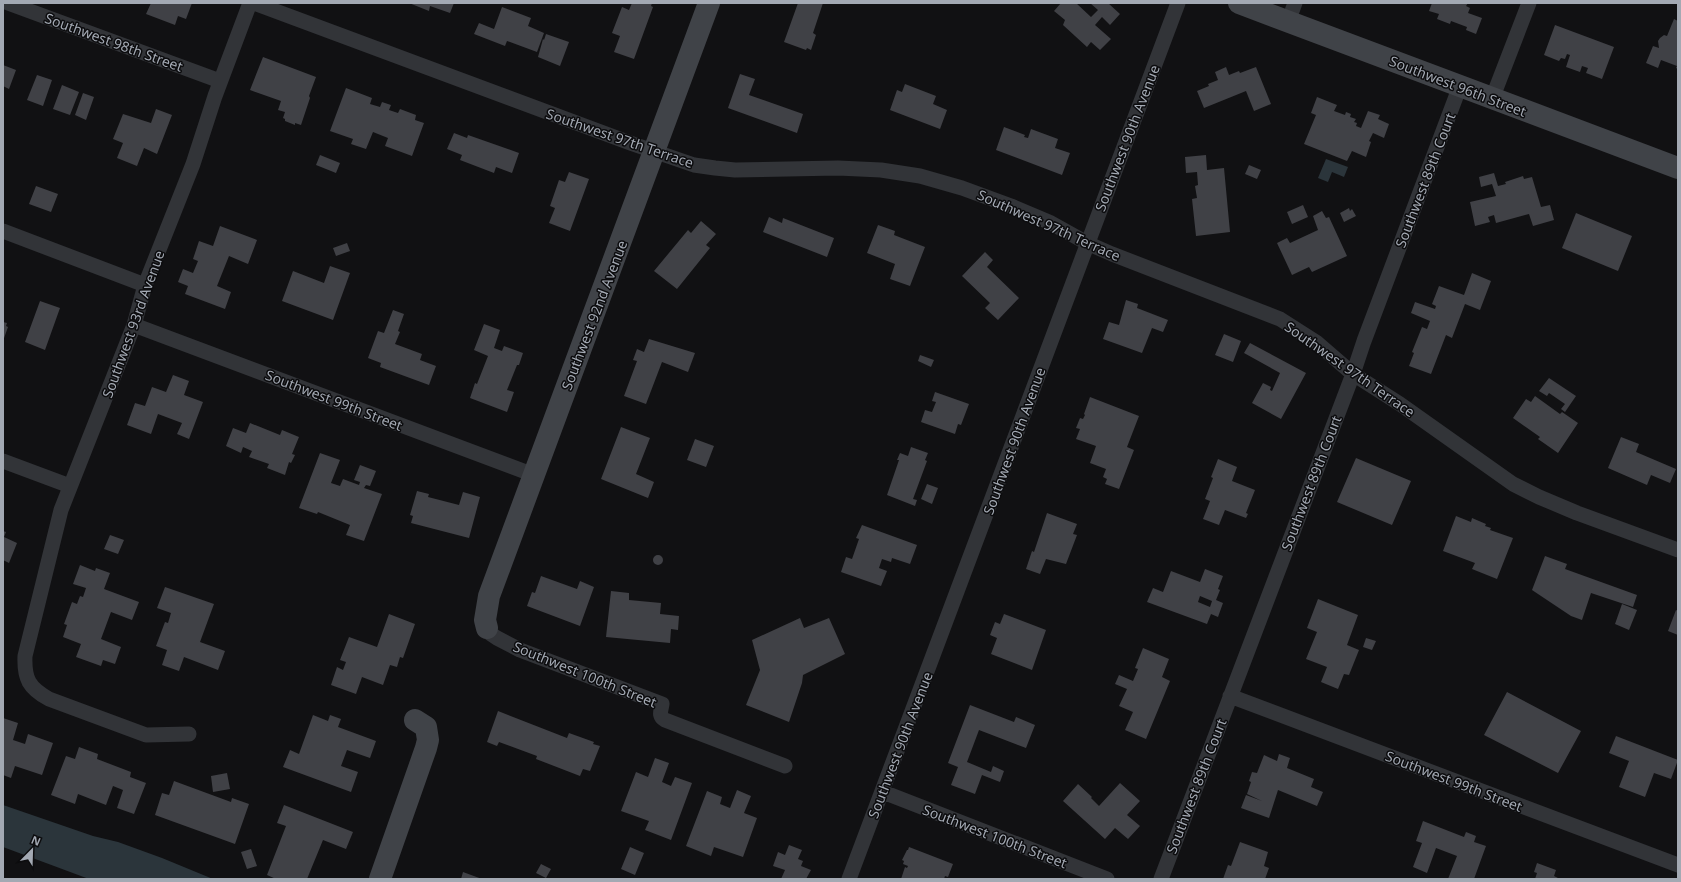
<svg xmlns="http://www.w3.org/2000/svg" width="1681" height="882" font-family="'Noto Sans',sans-serif">
<style>
.water{fill:#2b353b}
.building{fill:#404146;fill-rule:evenodd}
.lines{fill:none;stroke-linecap:round;stroke-linejoin:round}
.street{stroke:#323438;stroke-width:15}
.secondary{stroke:#404348;stroke-width:22}
.labels{text-anchor:middle;dominant-baseline:central;stroke-width:3;stroke-linejoin:round;paint-order:stroke}
.street-label{font-size:14px;fill:#a3a9b3;stroke:#0c0c0e}
</style>
<rect width="100%" height="100%" fill="#111113"/>
<!-- water -->
<path class="water" d="M 1326,159 L 1348,167 L 1344,177 L 1332,172 L 1328,182 L 1318,178 Z
M 3,805 L 93,836 L 118,842 L 162,858 L 213,879 L 89,879 L 3,847 Z"/>
<!-- building -->
<path class="building" d="M 151,3 L 192,3 L 186,19 L 178,16 L 175,25 L 146,14 Z
M 409,3 L 454,3 L 450,13 L 430,6 L 429,11 Z
M 632,3 L 652,3 L 651,6 L 653,7 L 634,59 L 614,52 L 620,36 L 612,33 L 622,7 L 629,10 Z
M 798,3 L 823,3 L 813,33 L 816,35 L 811,50 L 807,48 L 806,50 L 784,42 Z
M 1061,3 L 1076,3 L 1091,17 L 1098,10 L 1090,3 L 1108,3 L 1120,14 L 1110,25 L 1102,17 L 1095,25 L 1111,39 L 1100,50 L 1091,42 L 1087,47 L 1063,25 L 1065,20 L 1054,11 Z
M 1432,3 L 1468,3 L 1466,6 L 1470,8 L 1468,13 L 1482,18 L 1476,34 L 1466,30 L 1467,27 L 1451,21 L 1450,24 L 1437,19 L 1439,14 L 1429,11 Z
M 502,7 L 531,18 L 528,26 L 544,33 L 537,52 L 507,41 L 505,46 L 474,34 L 479,23 L 494,29 Z
M 1674,19 L 1678,21 L 1678,69 L 1676,68 L 1677,66 L 1661,60 L 1658,68 L 1646,63 L 1653,46 L 1659,48 L 1658,41 L 1660,38 L 1664,35 L 1667,36 Z
M 1555,25 L 1614,47 L 1602,79 L 1586,73 L 1588,68 L 1582,66 L 1580,72 L 1566,67 L 1570,55 L 1567,54 L 1565,59 L 1561,58 L 1559,61 L 1544,55 Z
M 546,34 L 569,42 L 560,66 L 538,57 L 543,39 L 544,40 Z
M 263,57 L 316,77 L 309,96 L 310,98 L 301,125 L 295,123 L 295,125 L 285,121 L 285,119 L 283,118 L 285,112 L 278,110 L 281,101 L 250,90 Z
M 3,65 L 16,70 L 9,89 L 3,86 Z
M 1226,67 L 1229,75 L 1239,71 L 1240,73 L 1256,67 L 1271,104 L 1254,111 L 1246,91 L 1204,108 L 1197,91 L 1209,86 L 1208,84 L 1218,80 L 1215,72 Z
M 740,74 L 755,79 L 749,95 L 803,114 L 797,133 L 728,108 Z
M 37,75 L 52,80 L 43,106 L 27,100 Z
M 905,84 L 936,96 L 933,104 L 947,110 L 940,129 L 890,110 L 897,90 L 902,92 Z
M 62,85 L 79,92 L 70,115 L 53,109 Z
M 346,88 L 372,98 L 370,104 L 380,107 L 382,102 L 391,105 L 389,110 L 398,113 L 400,109 L 416,115 L 415,120 L 424,123 L 412,156 L 385,146 L 388,138 L 373,132 L 366,149 L 351,144 L 353,139 L 330,131 Z
M 83,93 L 94,97 L 86,120 L 75,115 Z
M 1317,97 L 1337,105 L 1334,111 L 1345,115 L 1346,112 L 1351,114 L 1350,117 L 1356,119 L 1354,122 L 1357,123 L 1356,126 L 1361,128 L 1368,111 L 1380,115 L 1378,119 L 1389,124 L 1384,138 L 1373,133 L 1369,141 L 1371,142 L 1366,157 L 1352,151 L 1347,161 L 1304,144 L 1316,115 L 1311,113 Z
M 156,109 L 172,115 L 157,154 L 144,148 L 137,166 L 117,158 L 123,143 L 113,139 L 123,114 L 151,123 Z
M 1004,127 L 1025,135 L 1024,137 L 1028,138 L 1031,129 L 1058,139 L 1055,148 L 1070,153 L 1062,175 L 996,150 Z
M 454,133 L 467,138 L 468,135 L 519,153 L 512,173 L 496,167 L 494,173 L 460,160 L 462,155 L 447,149 Z
M 320,155 L 340,163 L 336,173 L 316,165 Z
M 1206,155 L 1207,170 L 1224,168 L 1230,232 L 1196,236 L 1192,199 L 1197,198 L 1195,186 L 1198,185 L 1197,172 L 1186,173 L 1185,157 Z
M 1249,165 L 1261,170 L 1257,179 L 1245,174 Z
M 569,172 L 589,179 L 570,231 L 549,223 L 555,208 L 550,206 L 559,180 L 565,182 Z
M 1494,173 L 1498,186 L 1506,184 L 1505,182 L 1523,176 L 1524,179 L 1532,177 L 1541,207 L 1550,205 L 1554,220 L 1533,226 L 1529,214 L 1496,223 L 1494,215 L 1488,217 L 1490,222 L 1475,226 L 1470,202 L 1496,196 L 1492,184 L 1481,187 L 1479,177 Z
M 36,186 L 58,194 L 51,212 L 29,204 Z
M 1303,205 L 1308,217 L 1292,224 L 1287,212 Z
M 1349,208 L 1350,211 L 1352,209 L 1356,216 L 1344,222 L 1340,213 Z
M 1322,211 L 1326,218 L 1329,217 L 1347,256 L 1312,272 L 1309,267 L 1292,275 L 1277,243 L 1287,238 L 1290,243 L 1318,230 L 1313,216 Z
M 1576,213 L 1632,236 L 1618,271 L 1562,248 Z
M 769,217 L 782,223 L 783,218 L 834,238 L 827,257 L 763,232 Z
M 701,221 L 716,234 L 706,245 L 710,248 L 677,289 L 654,271 L 688,230 L 691,233 Z
M 878,225 L 895,231 L 894,235 L 925,247 L 910,286 L 890,279 L 895,264 L 867,253 Z
M 220,226 L 257,240 L 248,264 L 229,256 L 217,286 L 231,292 L 225,309 L 185,294 L 188,286 L 178,282 L 183,269 L 193,273 L 198,261 L 193,259 L 199,241 L 213,246 Z
M 347,243 L 350,251 L 336,256 L 333,248 Z
M 985,252 L 993,260 L 987,267 L 1019,298 L 998,320 L 985,308 L 990,303 L 962,276 Z
M 330,266 L 350,273 L 333,320 L 282,301 L 293,271 L 324,283 Z
M 1472,273 L 1491,281 L 1480,310 L 1465,304 L 1452,338 L 1446,335 L 1431,374 L 1409,366 L 1414,353 L 1412,352 L 1422,327 L 1427,329 L 1430,321 L 1411,313 L 1415,302 L 1435,309 L 1436,306 L 1432,304 L 1439,286 L 1464,295 Z
M 1126,300 L 1138,304 L 1137,308 L 1168,320 L 1163,332 L 1152,328 L 1142,353 L 1103,339 L 1109,322 L 1119,325 Z
M 40,301 L 60,308 L 45,350 L 25,342 Z
M 393,310 L 404,314 L 398,331 L 400,332 L 395,344 L 422,354 L 420,360 L 436,366 L 429,385 L 380,367 L 381,363 L 368,358 L 378,331 L 384,333 Z
M 3,322 L 7,323 L 6,326 L 8,327 L 3,341 Z
M 484,324 L 500,330 L 494,348 L 502,351 L 504,346 L 523,353 L 519,365 L 517,365 L 507,390 L 514,392 L 507,412 L 470,398 L 475,383 L 477,384 L 488,356 L 474,350 Z
M 1224,334 L 1241,341 L 1233,362 L 1215,355 Z
M 649,339 L 695,353 L 688,372 L 662,362 L 646,404 L 624,396 L 637,361 L 633,360 L 637,349 L 644,352 Z
M 1250,343 L 1306,373 L 1281,419 L 1252,403 L 1263,383 L 1271,387 L 1270,390 L 1272,391 L 1280,373 L 1244,353 Z
M 920,355 L 934,360 L 931,367 L 918,361 Z
M 173,375 L 189,381 L 184,395 L 203,402 L 189,439 L 177,434 L 182,423 L 158,414 L 151,434 L 127,425 L 135,403 L 145,406 L 152,387 L 166,392 Z
M 1549,378 L 1576,396 L 1565,412 L 1561,409 L 1565,404 L 1549,393 L 1547,396 L 1539,391 Z
M 935,392 L 969,404 L 961,425 L 958,424 L 955,434 L 921,422 L 925,410 L 932,412 L 936,402 L 932,401 Z
M 1535,396 L 1560,414 L 1562,412 L 1578,423 L 1558,453 L 1538,439 L 1540,437 L 1513,418 L 1526,399 L 1531,402 Z
M 1090,397 L 1139,416 L 1127,447 L 1134,450 L 1119,489 L 1105,484 L 1107,479 L 1103,477 L 1106,469 L 1090,463 L 1096,446 L 1076,439 L 1080,429 L 1076,428 L 1080,418 L 1083,419 L 1085,415 L 1084,414 Z
M 250,423 L 280,435 L 282,430 L 299,437 L 292,454 L 295,455 L 291,463 L 289,462 L 285,475 L 267,468 L 269,464 L 249,457 L 252,451 L 243,447 L 241,453 L 226,446 L 233,428 L 246,433 Z
M 621,427 L 650,438 L 636,474 L 654,482 L 648,498 L 601,479 Z
M 1621,437 L 1639,444 L 1636,452 L 1676,469 L 1670,483 L 1651,475 L 1647,485 L 1608,468 Z
M 695,439 L 714,446 L 706,467 L 687,460 Z
M 911,447 L 928,453 L 925,460 L 927,461 L 913,499 L 917,500 L 915,506 L 887,495 L 899,460 L 897,460 L 900,453 L 908,456 Z
M 320,453 L 340,460 L 331,483 L 340,486 L 343,479 L 359,485 L 360,482 L 354,480 L 360,465 L 376,471 L 370,486 L 366,485 L 364,488 L 382,494 L 364,541 L 346,535 L 350,525 L 318,512 L 317,514 L 299,508 Z
M 1356,458 L 1411,481 L 1392,525 L 1337,502 Z
M 1218,459 L 1237,467 L 1232,481 L 1255,490 L 1246,513 L 1248,514 L 1246,518 L 1225,510 L 1219,525 L 1203,519 L 1210,501 L 1205,499 L 1213,478 L 1211,477 Z
M 927,484 L 938,488 L 932,504 L 921,499 Z
M 417,491 L 429,494 L 428,497 L 459,505 L 463,492 L 480,497 L 469,538 L 411,523 L 413,516 L 410,515 Z
M 1047,513 L 1077,524 L 1073,534 L 1077,535 L 1066,564 L 1046,559 L 1040,574 L 1026,569 L 1032,551 L 1034,552 Z
M 1456,516 L 1471,522 L 1472,518 L 1486,524 L 1485,526 L 1491,528 L 1490,530 L 1513,538 L 1497,579 L 1472,569 L 1475,563 L 1443,551 Z
M 862,525 L 917,545 L 910,564 L 892,558 L 891,562 L 882,559 L 879,568 L 887,571 L 881,586 L 841,572 L 846,557 L 852,559 L 859,539 L 856,538 Z
M 3,531 L 6,532 L 4,537 L 17,543 L 9,563 L 3,560 Z
M 110,535 L 124,540 L 118,554 L 104,549 Z
M653 560a5 5 0 1 1 10 0a5 5 0 1 1-10 0Z
M 1545,556 L 1567,564 L 1565,569 L 1637,595 L 1633,607 L 1591,593 L 1582,620 L 1571,616 L 1532,590 Z
M 80,565 L 95,571 L 96,568 L 110,573 L 104,589 L 139,602 L 132,620 L 111,612 L 101,639 L 121,647 L 115,664 L 103,660 L 101,666 L 76,657 L 81,644 L 63,637 L 67,625 L 64,624 L 72,602 L 77,604 L 80,596 L 83,597 L 86,588 L 73,584 Z
M 1205,569 L 1223,576 L 1218,589 L 1220,590 L 1216,600 L 1223,603 L 1218,617 L 1211,614 L 1207,624 L 1147,602 L 1153,588 L 1163,592 L 1171,571 L 1200,582 ZM 1200,596 L 1212,601 L 1210,607 L 1198,602 Z
M 541,576 L 577,589 L 580,581 L 594,587 L 580,626 L 527,606 L 532,592 L 535,593 Z
M 165,587 L 214,604 L 200,642 L 225,651 L 218,670 L 184,657 L 179,671 L 162,665 L 167,650 L 156,646 L 165,622 L 168,623 L 171,613 L 157,608 Z
M 611,591 L 629,593 L 629,600 L 661,603 L 660,614 L 679,616 L 678,630 L 671,629 L 670,643 L 606,637 Z
M 1318,599 L 1358,615 L 1347,645 L 1359,650 L 1349,675 L 1344,674 L 1338,689 L 1321,682 L 1327,667 L 1306,659 L 1317,632 L 1307,628 Z
M 1622,604 L 1637,610 L 1629,630 L 1615,624 Z
M 1676,610 L 1678,611 L 1678,635 L 1668,631 Z
M 389,614 L 415,624 L 403,658 L 400,657 L 397,667 L 390,665 L 383,685 L 362,677 L 356,694 L 331,685 L 337,667 L 343,670 L 346,662 L 340,660 L 349,637 L 377,647 Z
M 1004,614 L 1046,630 L 1032,670 L 991,654 L 997,638 L 990,635 L 995,622 L 1000,624 Z
M 800,618 L 804,628 L 829,618 L 845,654 L 803,675 L 802,683 L 789,722 L 746,705 L 760,670 L 752,640 Z
M 1366,638 L 1376,641 L 1372,650 L 1363,647 Z
M 1143,648 L 1169,659 L 1162,677 L 1170,681 L 1146,739 L 1125,730 L 1133,712 L 1119,706 L 1127,689 L 1115,684 L 1119,675 L 1133,681 L 1138,669 L 1135,668 Z
M 1507,692 L 1581,731 L 1558,773 L 1484,735 Z
M 970,705 L 1014,722 L 1016,717 L 1035,725 L 1026,748 L 979,730 L 967,762 L 991,772 L 993,766 L 1004,771 L 1000,782 L 982,775 L 975,794 L 951,785 L 958,767 L 948,763 Z
M 498,711 L 567,738 L 569,733 L 594,742 L 593,744 L 600,746 L 590,771 L 583,769 L 580,776 L 536,759 L 537,756 L 499,742 L 497,746 L 487,742 Z
M 313,715 L 328,721 L 330,715 L 341,719 L 338,727 L 376,741 L 370,758 L 347,750 L 341,766 L 358,772 L 351,792 L 283,767 L 290,750 L 299,754 Z
M 3,718 L 18,723 L 13,740 L 25,744 L 28,734 L 53,743 L 42,775 L 15,766 L 11,778 L 3,775 Z
M 1616,736 L 1678,760 L 1671,779 L 1654,773 L 1645,797 L 1619,787 L 1629,761 L 1609,753 Z
M 79,747 L 98,754 L 97,759 L 131,772 L 130,777 L 146,783 L 134,814 L 117,808 L 123,790 L 113,786 L 106,805 L 78,794 L 75,804 L 51,795 L 66,756 L 75,759 Z
M 1279,754 L 1290,758 L 1287,768 L 1314,779 L 1311,787 L 1323,792 L 1317,806 L 1278,790 L 1269,818 L 1241,808 L 1246,795 L 1262,801 L 1247,794 L 1251,782 L 1249,781 L 1252,772 L 1257,773 L 1264,755 L 1277,761 Z
M 655,758 L 669,763 L 662,782 L 671,786 L 675,777 L 692,783 L 671,840 L 645,830 L 649,821 L 621,811 L 636,772 L 648,777 Z
M 227,773 L 230,789 L 213,792 L 211,776 Z
M 174,781 L 231,802 L 232,798 L 249,804 L 235,844 L 155,815 L 162,793 L 169,795 Z
M 1120,783 L 1140,801 L 1127,815 L 1140,826 L 1128,839 L 1115,828 L 1105,839 L 1063,801 L 1078,784 L 1092,797 L 1091,798 L 1099,806 Z
M 737,790 L 751,796 L 744,813 L 757,818 L 743,857 L 714,847 L 711,856 L 686,846 L 707,791 L 722,797 L 720,804 L 730,808 Z
M 284,805 L 353,832 L 346,849 L 323,840 L 307,879 L 276,879 L 267,875 L 286,826 L 277,823 Z
M 1423,821 L 1464,837 L 1466,832 L 1476,836 L 1474,842 L 1486,846 L 1474,879 L 1448,879 L 1457,856 L 1436,848 L 1427,873 L 1413,867 L 1422,843 L 1416,841 Z
M 1240,842 L 1268,852 L 1264,866 L 1269,868 L 1265,879 L 1223,879 L 1228,865 L 1231,866 Z
M 789,845 L 802,850 L 798,859 L 803,861 L 801,866 L 811,870 L 806,879 L 781,879 L 785,870 L 773,866 L 778,852 L 785,855 Z
M 630,847 L 644,853 L 635,875 L 621,869 Z
M 909,847 L 953,864 L 948,877 L 945,876 L 944,879 L 901,879 L 905,867 L 907,868 L 908,866 L 903,864 L 904,861 L 902,860 L 907,850 L 908,850 Z
M 251,849 L 257,866 L 247,869 L 241,852 Z
M 1537,863 L 1556,870 L 1554,876 L 1560,879 L 1535,879 L 1537,873 L 1534,872 Z
M 541,864 L 551,869 L 546,878 L 536,873 Z
M 463,872 L 482,879 L 461,879 Z"/>
<g class="lines">
<!-- street -->
<path class="street" d="M 8,3 L 220,81
M 254,3 L 633,144 L 694,165 L 715,168 L 735,170 L 838,168 L 881,170 L 920,176 L 962,188 L 1011,206 L 1051,223 L 1087,243 L 1112,254 L 1280,319 L 1316,342 L 1353,374 L 1400,404 L 1513,484 L 1539,497 L 1577,513 L 1678,550
M 1288,22 L 1295,3
M 1492,99 L 1529,3
M 3,231 L 145,285
M 134,325 L 534,475
M 3,461 L 70,486
M 487,628 L 491,634 L 497,638 L 520,650 L 662,704 C 661,711 658,716 665,720 L 785,766
M 1230,696 L 1678,865
M 189,734 L 146,735 L 49,699 C 29,688 24,679 25,656 L 61,510 L 134,325 L 145,285 L 193,164 L 215,96 L 250,3
M 883,792 L 1107,879
M 849,879 L 1178,3
M 1161,879 L 1353,374 L 1364,341 L 1460,86"/>
<!-- secondary -->
<path class="secondary" d="M 1239,3 L 1678,168
M 487,628 L 485,620 L 489,596 L 709,3
M 380,879 L 426,748 L 428,740 L 426,727 L 415,720"/>
</g>
<g class="labels">
<!-- street labels -->
<g class="street-label">
<text transform="translate(114 42) rotate(20)">Southwest 98th Street</text>
<text transform="translate(1458 86) rotate(21)">Southwest 96th Street</text>
<text transform="translate(620 138) rotate(19)">Southwest 97th Terrace</text>
<text transform="translate(1127 138) rotate(-69)">Southwest 90th Avenue</text>
<text transform="translate(1425 180) rotate(-69)">Southwest 89th Court</text>
<text transform="translate(1049 225) rotate(24)">Southwest 97th Terrace</text>
<text transform="translate(594 315) rotate(-69)">Southwest 92nd Avenue</text>
<text transform="translate(133 324) rotate(-70)">Southwest 93rd Avenue</text>
<text transform="translate(1350 369) rotate(35)">Southwest 97th Terrace</text>
<text transform="translate(334 400) rotate(21)">Southwest 99th Street</text>
<text transform="translate(1014 441) rotate(-70)">Southwest 90th Avenue</text>
<text transform="translate(1311 483) rotate(-69)">Southwest 89th Court</text>
<text transform="translate(585 674) rotate(22)">Southwest 100th Street</text>
<text transform="translate(900 745) rotate(-69)">Southwest 90th Avenue</text>
<text transform="translate(1454 781) rotate(21)">Southwest 99th Street</text>
<text transform="translate(1196 786) rotate(-69)">Southwest 89th Court</text>
<text transform="translate(995 836) rotate(21)">Southwest 100th Street</text>
</g>
</g>
<!-- border -->
<rect width="1681" height="882" fill="none" stroke="#a3a9b3" stroke-width="8"/>
<!-- north arrow -->
<g transform="translate(32 850) rotate(23)" stroke="#0c0c0e" stroke-width="3" paint-order="stroke">
<path d="M0-3L7 15L0 10L-7 15Z" fill="#a3a9b3"/>
<text y="-6" font-size="11" font-weight="bold" text-anchor="middle" fill="#a3a9b3">N</text>
</g>
</svg>
